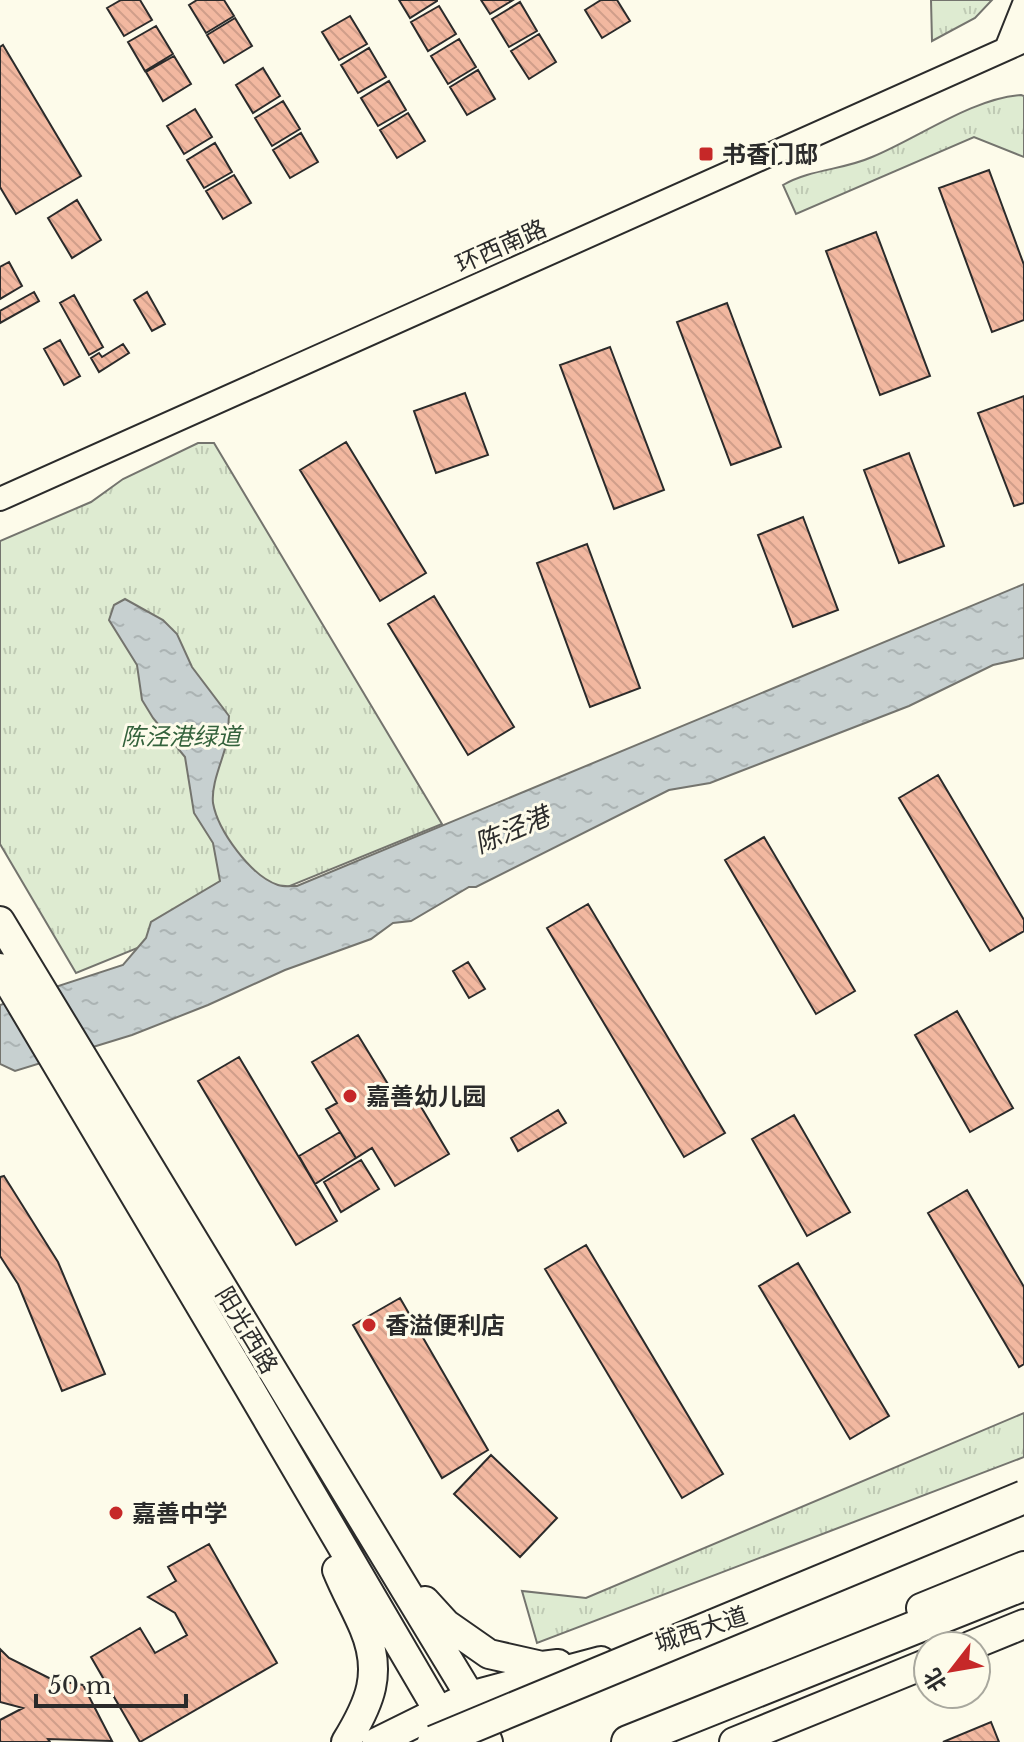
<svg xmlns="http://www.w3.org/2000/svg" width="1024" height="1742" font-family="'Libre Baskerville','Noto Sans SC',serif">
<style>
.park{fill:url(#park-tufts);stroke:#74746e;stroke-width:2}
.water{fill:url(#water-ripples);stroke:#74746e;stroke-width:2}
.building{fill:url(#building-back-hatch);stroke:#2b2b2b;stroke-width:2}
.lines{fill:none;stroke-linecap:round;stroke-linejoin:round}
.minor-casing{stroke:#2b2b2b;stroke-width:26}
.major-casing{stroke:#2b2b2b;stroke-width:32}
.highway-casing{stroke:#2b2b2b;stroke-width:36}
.minor{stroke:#fdfbea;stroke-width:22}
.major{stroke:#fdfbea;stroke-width:28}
.highway{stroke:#fdfbea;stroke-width:32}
.highway-bridge-casing{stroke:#2b2b2b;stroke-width:36;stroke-linecap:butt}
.highway-bridge{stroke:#fdfbea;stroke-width:32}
.poi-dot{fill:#c62828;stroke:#fdfbea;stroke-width:3}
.labels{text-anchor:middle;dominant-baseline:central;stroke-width:6;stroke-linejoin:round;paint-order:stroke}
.poi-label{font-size:24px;font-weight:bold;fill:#2b2b2b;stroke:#fdfbea;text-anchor:start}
.street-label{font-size:24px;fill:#2b2b2b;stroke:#fdfbea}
.park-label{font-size:24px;font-style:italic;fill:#34623c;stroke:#fdfbea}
.water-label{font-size:26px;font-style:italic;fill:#2b2b2b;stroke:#fdfbea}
</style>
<defs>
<pattern id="park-tufts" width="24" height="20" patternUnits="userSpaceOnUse" patternTransform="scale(2)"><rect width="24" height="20" fill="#deebd1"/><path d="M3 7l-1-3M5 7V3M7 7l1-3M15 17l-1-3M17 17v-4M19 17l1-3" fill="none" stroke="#bfcab4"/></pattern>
<pattern id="water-ripples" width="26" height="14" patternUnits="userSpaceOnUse" patternTransform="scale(2)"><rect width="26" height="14" fill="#c7d0d0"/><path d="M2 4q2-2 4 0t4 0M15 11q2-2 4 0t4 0" fill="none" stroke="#abb3b3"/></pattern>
<pattern id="building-back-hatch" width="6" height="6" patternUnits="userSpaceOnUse" patternTransform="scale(2)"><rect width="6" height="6" fill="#f2b8a0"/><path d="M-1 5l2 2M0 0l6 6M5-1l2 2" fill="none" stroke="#d09e8a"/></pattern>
</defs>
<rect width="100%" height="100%" fill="#fdfbea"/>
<!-- park -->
<path class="park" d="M 931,0 L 992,0 L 975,18 L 932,41 Z
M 1021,95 L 1024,96 L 1024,157 L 974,137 L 796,214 L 783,185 C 811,169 843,170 872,157 C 918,138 973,98 1021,95 Z
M 198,443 L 214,443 L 442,824 L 76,973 L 0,844 L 0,541 L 91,502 L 123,479 Z
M 1024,1413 L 1024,1457 L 537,1643 L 522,1591 L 586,1598 Z"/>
<!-- water -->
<path class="water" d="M 1024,584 L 1024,658 L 993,665 L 909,706 L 710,783 L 669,790 L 476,887 L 469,887 L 411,921 L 393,923 L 371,939 L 285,970 L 208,1005 L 132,1035 L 15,1071 L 0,1064 L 0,1005 L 123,965 L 146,938 L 151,922 L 220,881 L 213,843 L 194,813 L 185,757 L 153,718 L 142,700 L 137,665 L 109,620 L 114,605 L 125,599 L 163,620 L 177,634 L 192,667 L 229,716 C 228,724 229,733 227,741 C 223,760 211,783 213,803 C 218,831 251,876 278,885 C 284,887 291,886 297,886 Z"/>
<!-- building -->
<path class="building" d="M 121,0 L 140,0 L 152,20 L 124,36 L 107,8 Z
M 197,0 L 224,0 L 234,16 L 206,33 L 189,5 Z
M 399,0 L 437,0 L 437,1 L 410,18 Z
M 481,0 L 513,0 L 490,14 Z
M 601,0 L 617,0 L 630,21 L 602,38 L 585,10 Z
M 520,2 L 537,31 L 509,47 L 492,19 Z
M 439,6 L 456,34 L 428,51 L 411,22 Z
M 350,16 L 367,44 L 339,60 L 322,32 Z
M 235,18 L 252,46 L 224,63 L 207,35 Z
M 156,26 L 173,54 L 145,71 L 128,42 Z
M 539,34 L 556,62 L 529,79 L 511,51 Z
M 459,39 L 476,67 L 448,84 L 431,56 Z
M 3,45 L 81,176 L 16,214 L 0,187 L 0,47 Z
M 369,48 L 386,77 L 358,93 L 341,65 Z
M 174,56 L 191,84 L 163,101 L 146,72 Z
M 263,68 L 280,96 L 253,113 L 236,85 Z
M 478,70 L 495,99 L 467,115 L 450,87 Z
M 389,81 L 406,110 L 378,126 L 361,98 Z
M 283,101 L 300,129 L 272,146 L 255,118 Z
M 195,109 L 212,137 L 184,154 L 167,126 Z
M 408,113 L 425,141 L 397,158 L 380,130 Z
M 301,133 L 318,162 L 290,178 L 273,150 Z
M 215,143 L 232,172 L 204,188 L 187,160 Z
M 989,170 L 1024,265 L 1024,320 L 992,332 L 939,188 Z
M 234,175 L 251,203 L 223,219 L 206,191 Z
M 77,200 L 101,240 L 72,258 L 48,218 Z
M 876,232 L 930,376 L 880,395 L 826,251 Z
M 9,262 L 22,286 L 0,299 L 0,267 Z
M 34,292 L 39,301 L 0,323 L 0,311 Z
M 147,292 L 165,324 L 152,331 L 134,300 Z
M 74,295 L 103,347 L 89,355 L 60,303 Z
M 727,303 L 781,447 L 731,465 L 677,322 Z
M 60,340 L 80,376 L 64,385 L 44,349 Z
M 123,344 L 129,353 L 99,372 L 91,358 L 99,353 L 102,357 Z
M 610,347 L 664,490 L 614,509 L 560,365 Z
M 465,393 L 488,455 L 436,473 L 414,411 Z
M 1024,396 L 1024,503 L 1014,506 L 978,413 Z
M 346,442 L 426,573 L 380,601 L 300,470 Z
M 909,453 L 944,546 L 899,563 L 864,470 Z
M 803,517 L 838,610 L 793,627 L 758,535 Z
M 587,544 L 640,688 L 590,707 L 537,563 Z
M 434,596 L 514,727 L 468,755 L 388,624 Z
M 938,775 L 1024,920 L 1024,931 L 990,951 L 899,798 Z
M 764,837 L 855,991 L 816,1014 L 725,860 Z
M 588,904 L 725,1133 L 684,1157 L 547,928 Z
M 468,962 L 485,989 L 469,998 L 453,971 Z
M 957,1011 L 1013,1108 L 970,1132 L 915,1035 Z
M 358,1035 L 394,1094 L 408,1085 L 449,1154 L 395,1186 L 372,1148 L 356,1158 L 326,1109 L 337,1103 L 312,1062 Z
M 239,1057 L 337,1221 L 296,1245 L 198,1081 Z
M 558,1110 L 566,1123 L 518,1151 L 511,1138 Z
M 794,1115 L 850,1212 L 807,1236 L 752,1139 Z
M 340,1132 L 356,1158 L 315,1184 L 299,1156 Z
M 361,1160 L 379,1189 L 341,1212 L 324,1182 Z
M 4,1176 L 58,1262 L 105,1374 L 62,1391 L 18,1284 L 0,1256 L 0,1177 Z
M 967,1190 L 1024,1287 L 1024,1364 L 1019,1367 L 928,1213 Z
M 586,1245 L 723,1474 L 682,1498 L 545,1269 Z
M 798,1263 L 889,1416 L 850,1439 L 759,1286 Z
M 400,1298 L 488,1450 L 442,1478 L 353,1325 Z
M 491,1455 L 557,1518 L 520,1557 L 454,1494 Z
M 209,1544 L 277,1663 L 140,1742 L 91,1657 L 140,1628 L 155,1653 L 187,1635 L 175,1613 L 148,1597 L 176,1581 L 168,1567 Z
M 0,1649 L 9,1658 L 53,1680 L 83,1685 L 112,1741 L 48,1739 L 50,1742 L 0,1742 L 0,1720 L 23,1708 L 0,1702 Z
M 991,1722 L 999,1742 L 943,1742 Z"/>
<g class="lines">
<defs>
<path id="minor" d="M 1006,49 L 1024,4
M 0,499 L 1024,41"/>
<path id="major" d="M 0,921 L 470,1696 L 488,1742
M 0,968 L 247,1384 L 439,1712 L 463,1742
M 337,1570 C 345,1590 356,1609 364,1628 C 383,1673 370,1703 346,1742
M 425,1601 L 446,1624 L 489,1654 L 542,1666 L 558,1664
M 921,1608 L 1024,1566
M 970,1646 L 1024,1624
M 377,1742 L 470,1696 L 601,1661
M 734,1742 L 928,1663"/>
<path id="highway" d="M 628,1742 L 1024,1584"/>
</defs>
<!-- minor casing -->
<use href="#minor" class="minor-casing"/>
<!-- major casing -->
<use href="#major" class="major-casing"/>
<!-- highway casing -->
<use href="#highway" class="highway-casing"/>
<!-- minor -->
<use href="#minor" class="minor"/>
<!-- major -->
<use href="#major" class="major"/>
<!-- highway -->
<use href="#highway" class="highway"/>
<defs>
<path id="highway-bridge" d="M 434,1742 L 1024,1497"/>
</defs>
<!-- highway-bridge casing -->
<use href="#highway-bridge" class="highway-bridge-casing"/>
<!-- highway-bridge -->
<use href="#highway-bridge" class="highway-bridge"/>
</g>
<!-- markers -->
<g class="poi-dot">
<rect x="698" y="146" width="16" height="16" rx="4"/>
<circle cx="350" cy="1096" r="8"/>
<circle cx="369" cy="1325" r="8"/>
<circle cx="116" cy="1513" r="8"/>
</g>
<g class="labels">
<!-- poi labels -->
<g class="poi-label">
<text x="722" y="154">书香门邸</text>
<text x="366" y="1096">嘉善幼儿园</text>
<text x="385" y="1325">香溢便利店</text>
<text x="132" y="1513">嘉善中学</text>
</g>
<!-- street labels -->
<g class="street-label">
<text transform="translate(501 246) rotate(-24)">环西南路</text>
<text transform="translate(247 1330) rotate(59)">阳光西路</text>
<text transform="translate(701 1629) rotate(-18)">城西大道</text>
</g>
<!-- park labels -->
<g class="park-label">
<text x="181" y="736">陈泾港绿道</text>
</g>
<!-- water labels -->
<g class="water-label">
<text transform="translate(512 830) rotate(-23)">陈泾港</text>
</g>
</g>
<!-- north arrow -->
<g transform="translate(952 1670) rotate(239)"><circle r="38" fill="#fdfbea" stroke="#a9a89e" stroke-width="2"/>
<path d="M0-6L14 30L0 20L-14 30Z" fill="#c62828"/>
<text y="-12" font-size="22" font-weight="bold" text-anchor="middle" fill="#2b2b2b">北</text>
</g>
<!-- scale -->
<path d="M36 1694v12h150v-12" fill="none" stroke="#2b2b2b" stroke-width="4"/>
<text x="48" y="1694" font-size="24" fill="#2b2b2b" stroke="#fdfbea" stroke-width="6" paint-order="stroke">50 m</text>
</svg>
